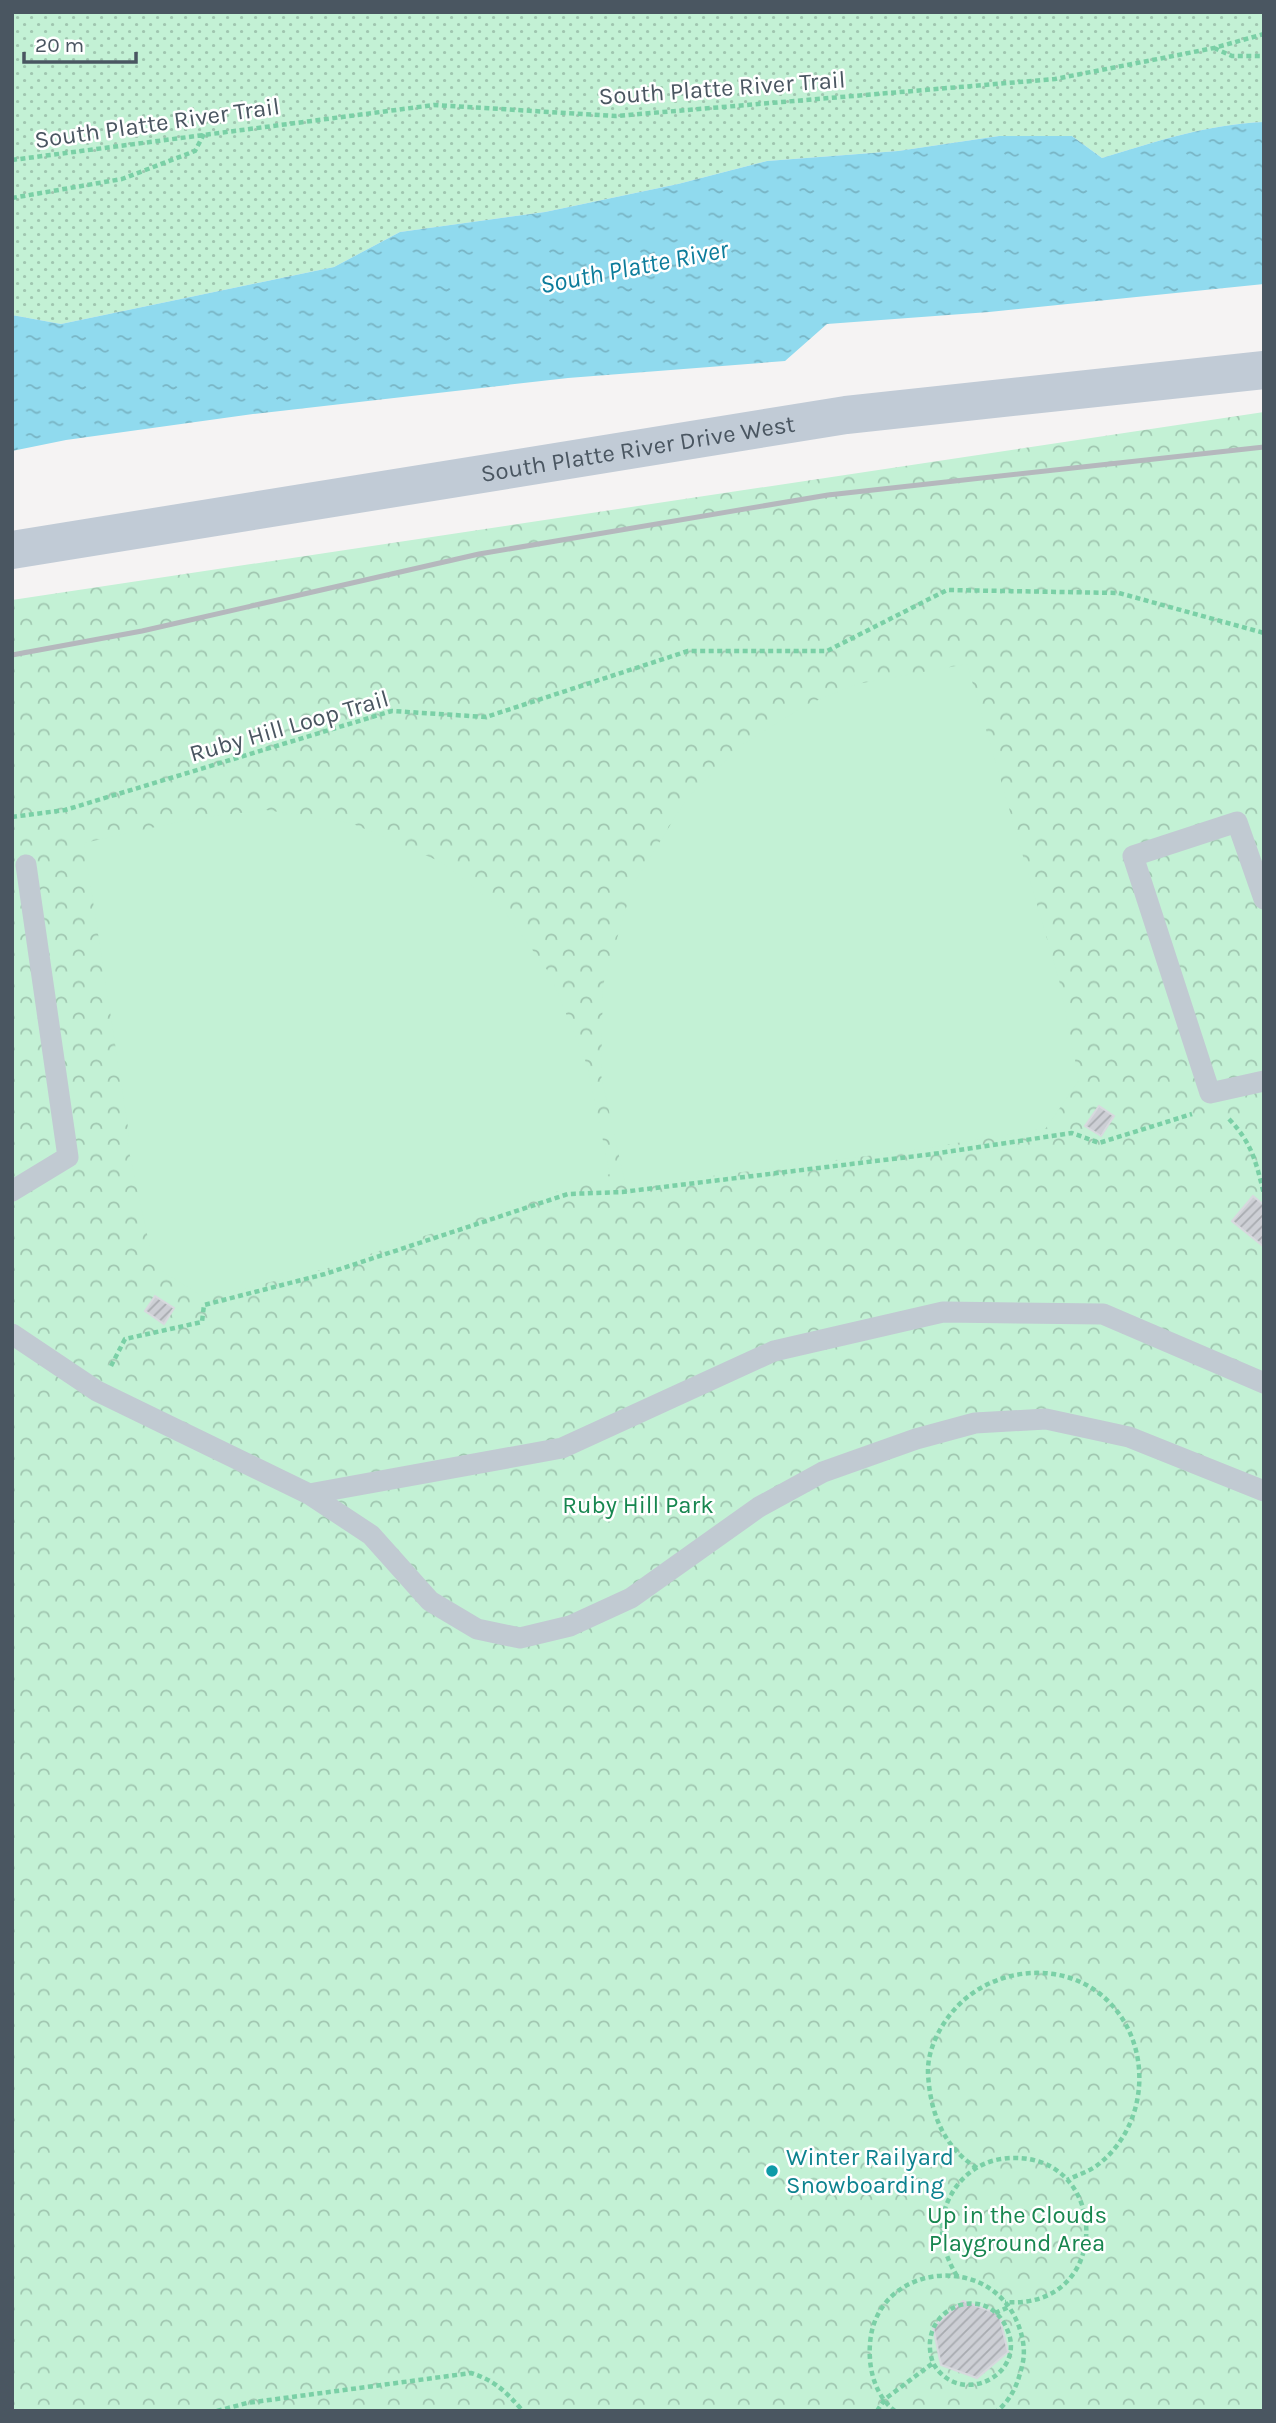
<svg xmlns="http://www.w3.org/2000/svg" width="1276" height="2423" font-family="Karla,sans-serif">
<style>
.grass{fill:url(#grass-dots)}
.forest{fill:url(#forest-crowns)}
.pitch{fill:#c3f1d5}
.water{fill:url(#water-ripples)}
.building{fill:url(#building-hatch);stroke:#d7d9de;stroke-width:2}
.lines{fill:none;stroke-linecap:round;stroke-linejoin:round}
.path{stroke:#7ad0a6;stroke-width:4.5;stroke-dasharray:5 3.5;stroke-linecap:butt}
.lane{stroke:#c1cad2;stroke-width:21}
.secondary{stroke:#c1cbd6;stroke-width:38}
.rail{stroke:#b5b8bd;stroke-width:5}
.culture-dot{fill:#0f9aa8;stroke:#fff;stroke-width:2.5}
.labels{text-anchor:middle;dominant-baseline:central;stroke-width:5;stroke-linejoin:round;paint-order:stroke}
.street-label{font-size:24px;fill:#4a5661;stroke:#fff}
.park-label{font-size:24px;fill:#17864f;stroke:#fff}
.culture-label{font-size:24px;fill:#0d838f;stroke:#fff;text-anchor:start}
.water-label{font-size:26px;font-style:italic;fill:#0c7c9b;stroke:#fff}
</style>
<defs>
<pattern id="grass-dots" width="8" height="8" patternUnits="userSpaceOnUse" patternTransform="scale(1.75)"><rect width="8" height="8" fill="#c3f1d5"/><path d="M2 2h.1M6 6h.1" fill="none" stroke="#a0c6b0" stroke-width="1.8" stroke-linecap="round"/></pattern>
<pattern id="forest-crowns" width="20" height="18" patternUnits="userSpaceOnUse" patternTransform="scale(1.75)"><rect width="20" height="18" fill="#c3f1d5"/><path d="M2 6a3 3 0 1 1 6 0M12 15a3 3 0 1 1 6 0" fill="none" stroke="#a0c6b0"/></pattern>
<pattern id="water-ripples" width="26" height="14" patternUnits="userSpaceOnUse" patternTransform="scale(1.75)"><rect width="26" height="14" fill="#90daee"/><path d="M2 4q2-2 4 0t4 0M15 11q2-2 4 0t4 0" fill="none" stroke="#78b4c4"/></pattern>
<pattern id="building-hatch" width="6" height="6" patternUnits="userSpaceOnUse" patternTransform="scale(1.75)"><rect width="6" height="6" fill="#cdcfd5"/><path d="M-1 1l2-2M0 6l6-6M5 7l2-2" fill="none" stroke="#a8abb0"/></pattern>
</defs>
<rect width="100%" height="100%" fill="#f5f3f3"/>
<!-- grass -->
<path class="grass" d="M 12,12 L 1264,12 L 1264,122 C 1209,124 1154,142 1102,158 L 1072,136 L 999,136 L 898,151 L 767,161 L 678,184 L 545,212 L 400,232 L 334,267 L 61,324 L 12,315 Z"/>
<!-- forest -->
<path class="forest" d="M 1264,412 L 1264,2411 L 12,2411 L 12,600 Z"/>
<!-- pitch -->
<path class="pitch" d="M 967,664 L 1059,980 L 1079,1080 L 1046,1128 L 921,1149 L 626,1187 L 601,1075 L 603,985 L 633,885 L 687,798 L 743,744 L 806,705 L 857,684 Z
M 266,810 L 351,823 L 441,862 L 504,911 L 550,974 L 587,1065 L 610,1174 L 328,1268 L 205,1298 L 154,1266 L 127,1142 L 129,1134 L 84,843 L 196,818 Z"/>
<!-- water -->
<path class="water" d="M 1264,122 L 1264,284 L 989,312 L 827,324 L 785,361 L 568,378 L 253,414 L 66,440 L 12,451 L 12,315 L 61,324 L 334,267 L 400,232 L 545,212 L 678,184 L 767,161 L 898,151 L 999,136 L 1072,136 L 1102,158 C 1154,142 1209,124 1264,122 Z"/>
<!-- building -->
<path class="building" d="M 1099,1106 L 1114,1116 L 1101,1136 L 1085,1126 Z
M 1253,1196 L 1264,1205 L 1264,1247 L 1232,1221 Z
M 155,1296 L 174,1308 L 164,1324 L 145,1311 Z
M 963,2301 L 999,2314 L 1008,2352 L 977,2378 L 941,2365 L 933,2327 Z"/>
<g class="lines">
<!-- path -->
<path class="path" d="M 1214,48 L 1232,56 L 1264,56
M 12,160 L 434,105 L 616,116 L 1055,79 L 1214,48 L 1264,34
M 12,198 L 122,179 L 195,151 L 204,134
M 12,817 L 65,810 L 392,711 L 486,717 L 688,651 L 827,651 L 947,590 L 1119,593 L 1264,633
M 1229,1119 C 1252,1143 1256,1162 1264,1194
M 111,1366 L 125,1339 L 202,1322 L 204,1305 L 325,1274 L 568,1194 L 622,1192 L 933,1154 L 1072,1133 L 1099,1143 L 1192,1114
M 977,2168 C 943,2147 930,2112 928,2073 C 927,2046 945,2016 965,1999 C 1005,1965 1071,1962 1110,2003 C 1153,2048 1148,2124 1100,2163 C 1091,2171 1077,2175 1067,2180
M 957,2276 C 941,2250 936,2222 951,2195 C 961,2176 980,2162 1001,2159 C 1110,2143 1118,2311 1005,2302
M 995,2313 L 1009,2307
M 217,2411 L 247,2403 L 471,2373 C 496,2381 506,2392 523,2411
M 877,2411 L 885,2399 L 933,2363 C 914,2309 986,2279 1007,2329 C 1028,2375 959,2409 933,2363
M 895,2411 C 875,2396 868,2368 870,2344 C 875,2264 989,2250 1018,2324 C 1023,2337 1026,2352 1022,2366 C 1018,2383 1012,2399 997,2411"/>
<!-- lane -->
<path class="lane" d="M 1264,899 L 1237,822 L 1133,856 L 1210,1093 L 1264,1081
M 12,1191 L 68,1157 L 26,865
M 12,1334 L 97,1391 L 309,1494 L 371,1535 L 430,1601 L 477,1629 L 520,1638 L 570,1626 L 631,1598 L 759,1507 L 823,1472 L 916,1439 L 975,1423 L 1046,1419 L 1129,1437 L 1264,1491
M 309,1494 L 562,1448 L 774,1351 L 943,1312 L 1103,1314 L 1264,1383"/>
<!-- secondary -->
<path class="secondary" id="s1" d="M 12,550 L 846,415 L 1264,370"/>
<!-- rail -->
<path class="rail" d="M 12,655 L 142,631 L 479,554 L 828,495 L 1264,447"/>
</g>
<!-- markers -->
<circle class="culture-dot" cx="772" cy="2171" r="7"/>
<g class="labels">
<!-- street labels -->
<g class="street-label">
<text transform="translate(722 88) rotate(-4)">South Platte River Trail</text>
<text transform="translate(157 123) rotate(-8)">South Platte River Trail</text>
<text stroke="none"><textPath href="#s1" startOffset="634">South Platte River Drive West</textPath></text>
<text transform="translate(289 726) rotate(-16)">Ruby Hill Loop Trail</text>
</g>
<!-- park labels -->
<g class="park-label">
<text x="638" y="1505">Ruby Hill Park</text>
<text x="1017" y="2215">Up in the Clouds<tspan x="1017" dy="28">Playground Area</tspan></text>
</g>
<!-- culture labels -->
<g class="culture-label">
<text x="786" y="2157">Winter Railyard<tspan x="786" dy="28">Snowboarding</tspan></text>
</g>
<!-- water labels -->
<g class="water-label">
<text transform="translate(634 267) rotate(-11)">South Platte River</text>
</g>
</g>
<!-- border -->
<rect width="1276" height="2423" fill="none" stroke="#4a5661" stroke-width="28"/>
<!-- scale -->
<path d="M24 52v10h112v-10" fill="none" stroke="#4a5661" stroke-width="3.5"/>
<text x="35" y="52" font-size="21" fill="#4a5661" stroke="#ffffff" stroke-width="5" paint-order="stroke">20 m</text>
</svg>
